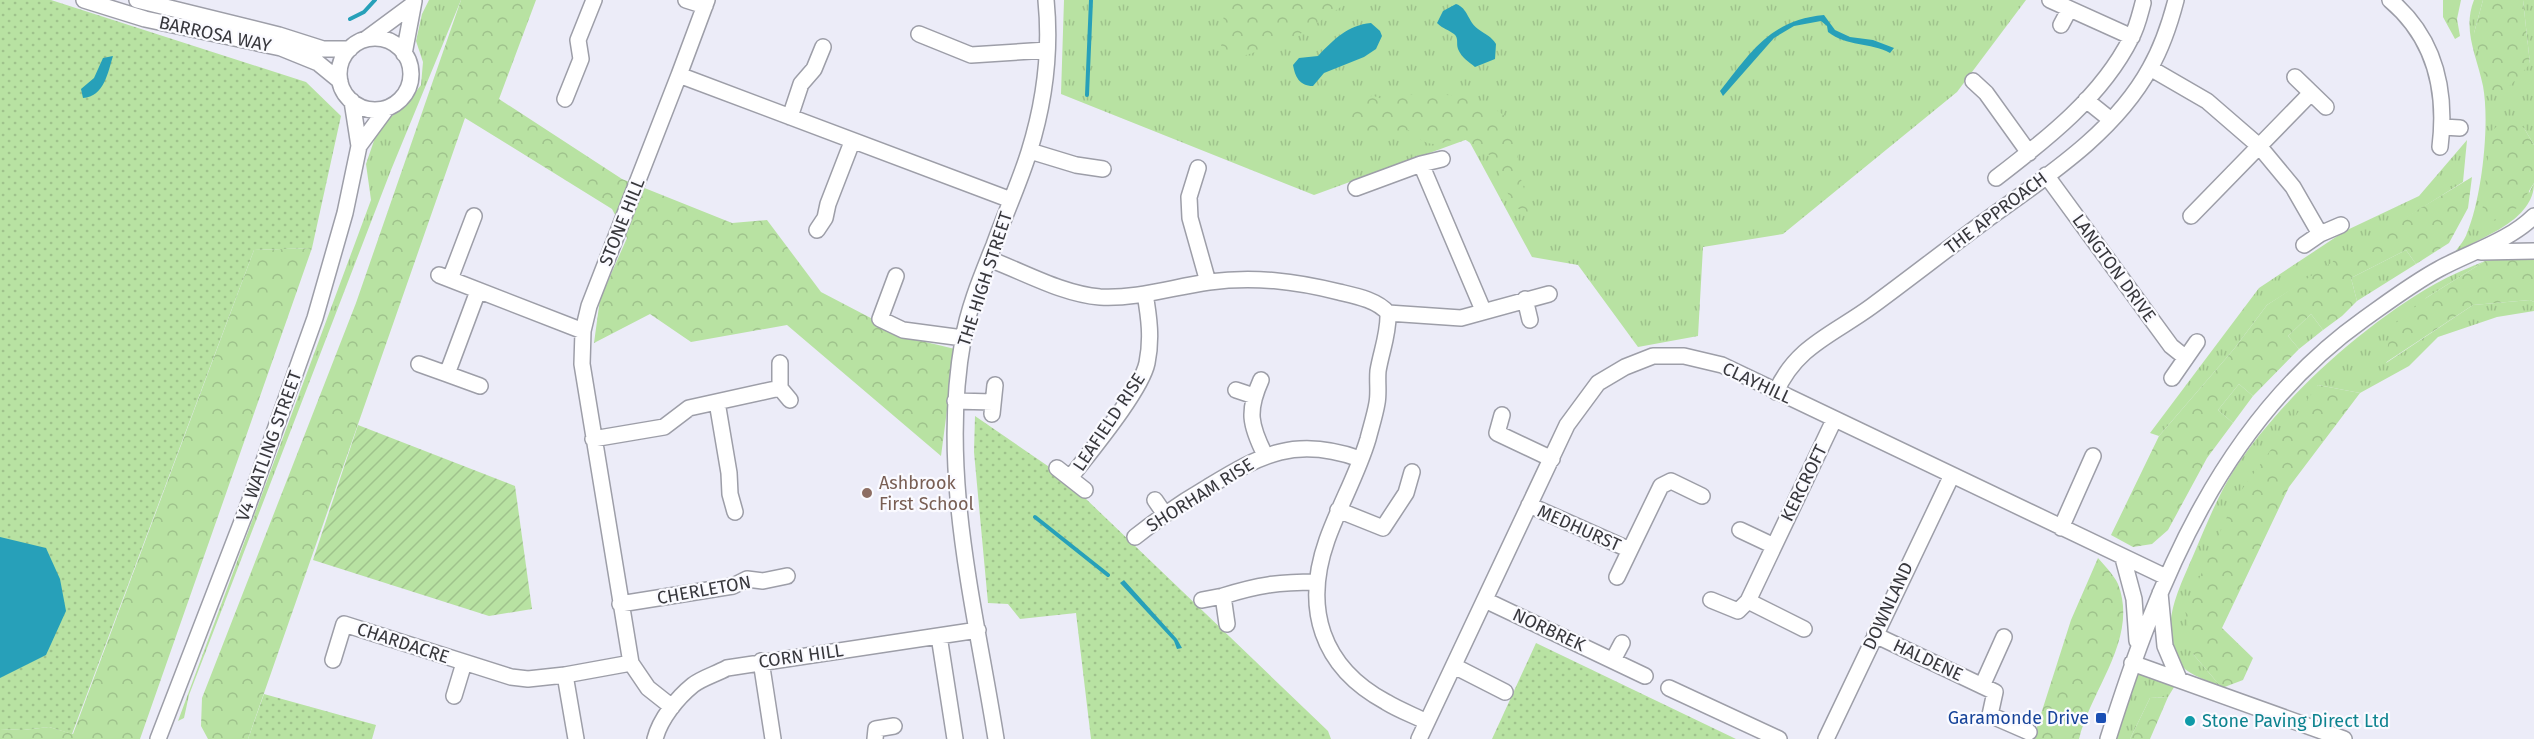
<svg xmlns="http://www.w3.org/2000/svg" width="2534" height="739" font-family="'Fira Sans',sans-serif">
<style>
.grass{fill:url(#grass-tufts)}
.forest{fill:url(#forest-crowns)}
.park{fill:url(#park-dots)}
.garden{fill:url(#garden-furrows)}
.water{fill:#27a0b9}
.lines{fill:none;stroke-linecap:round;stroke-linejoin:round}
.stream{stroke:#27a0b9;stroke-width:4}
.minor-casing{stroke:#9d9ea8;stroke-width:18}
.minor{stroke:#fff;stroke-width:15}
.education-dot{fill:#8d6e63;stroke:#fafaff;stroke-width:2}
.transit-dot{fill:#1a4fb4;stroke:#fafaff;stroke-width:2}
.culture-dot{fill:#0f9aa8;stroke:#fafaff;stroke-width:2}
.labels{text-anchor:middle;dominant-baseline:central;stroke-width:4.5;stroke-linejoin:round;paint-order:stroke}
.street-label{font-size:18px;fill:#37373c;stroke:#fafaff}
.education-label{font-size:18px;fill:#785e54;stroke:#fafaff;text-anchor:start}
.transit-label{font-size:18px;fill:#164399;stroke:#fafaff;text-anchor:end}
.culture-label{font-size:18px;fill:#0d838f;stroke:#fafaff;text-anchor:start}
</style>
<defs>
<pattern id="grass-tufts" width="24" height="20" patternUnits="userSpaceOnUse" patternTransform="scale(1.5)"><rect width="24" height="20" fill="#b8e2a2"/><path d="M3 7l-1-3M5 7V3M7 7l1-3M15 17l-1-3M17 17v-4M19 17l1-3" fill="none" stroke="#9fc28c"/></pattern>
<pattern id="forest-crowns" width="20" height="18" patternUnits="userSpaceOnUse" patternTransform="scale(1.5)"><rect width="20" height="18" fill="#b8e2a2"/><path d="M2 6a3 3 0 1 1 6 0M12 15a3 3 0 1 1 6 0" fill="none" stroke="#9fc28c"/></pattern>
<pattern id="park-dots" width="8" height="8" patternUnits="userSpaceOnUse" patternTransform="scale(1.5)"><rect width="8" height="8" fill="#b8e2a2"/><path d="M2 2h.1M6 6h.1" fill="none" stroke="#9fc28c" stroke-width="1.8" stroke-linecap="round"/></pattern>
<pattern id="garden-furrows" width="10" height="10" patternUnits="userSpaceOnUse" patternTransform="scale(1.5)"><rect width="10" height="10" fill="#b8e2a2"/><path d="M-1 1l2-2M0 10L10 0M9 11l2-2" fill="none" stroke="#9fc28c"/></pattern>
</defs>
<rect width="100%" height="100%" fill="#ececf8"/>
<!-- grass -->
<path class="grass" d="M 429,0 L 461,0 L 391,170 L 189,695 L 184,718 L 178,721 L 371,200 L 366,164 L 379,126 L 405,106 L 421,85 L 423,62 L 416,41 L 422,14 Z
M 1064,0 L 2026,0 L 1957,92 L 1783,234 L 1703,247 L 1698,336 L 1638,347 L 1578,265 L 1532,257 L 1468,139 L 1314,195 L 1061,94 Z
M 2474,0 L 2483,0 L 2474,33 L 2530,64 L 2523,0 L 2534,0 L 2534,145 L 2524,128 L 2529,193 L 2534,183 C 2534,220 2483,237 2455,252 C 2459,246 2465,240 2467,233 C 2482,197 2490,124 2483,86 C 2477,56 2462,30 2474,0 Z
M 2467,140 L 2463,182 L 2267,305 L 2234,349 L 2159,436 L 2150,433 L 2259,288 L 2345,231 L 2419,196 Z
M 2406,250 L 2416,264 L 2357,301 L 2351,278 Z
M 2485,261 L 2426,298 L 2386,363 L 2473,305 L 2530,300 L 2534,302 L 2534,311 L 2497,317 L 2438,337 L 2409,366 L 2360,393 L 2318,385 L 2193,654 L 2222,688 C 2213,683 2188,674 2183,667 C 2156,632 2178,591 2193,556 C 2205,528 2217,497 2234,470 C 2281,399 2361,326 2435,284 C 2451,275 2468,268 2485,261 Z
M 2311,314 L 2323,330 L 2299,349 L 2288,336 Z
M 2239,384 L 2253,396 L 2233,423 L 2218,410 Z
M 2132,663 L 2179,679 L 2168,697 L 2150,698 L 2130,739 L 2108,739 Z"/>
<!-- forest -->
<path class="forest" d="M 461,0 L 536,0 L 499,99 L 622,179 L 732,223 L 767,220 L 821,292 L 909,338 L 955,349 L 941,456 L 787,325 L 691,342 L 650,314 L 594,343 L 600,299 L 627,238 L 612,209 L 465,118 L 248,739 L 208,739 L 201,726 L 202,698 L 356,303 Z
M 1225,0 L 1351,0 L 1304,32 L 1268,48 L 1243,56 L 1221,48 Z
M 2443,0 L 2461,0 L 2457,19 L 2460,36 L 2455,39 L 2443,17 Z
M 2483,0 L 2523,0 L 2530,64 L 2505,91 L 2489,94 L 2474,33 Z
M 1432,93 C 1468,98 1486,99 1515,124 L 1519,173 L 1532,214 L 1514,207 L 1491,156 L 1461,137 C 1436,145 1430,150 1409,130 C 1380,135 1366,137 1344,115 L 1358,97 L 1374,96 L 1387,101 L 1407,95 Z
M 2506,117 L 2524,128 L 2534,145 L 2534,183 L 2519,207 L 2488,223 L 2482,213 L 2491,132 Z
M 2472,177 L 2468,208 L 2449,243 L 2416,264 L 2406,250 L 2351,278 L 2357,301 L 2342,316 L 2323,330 L 2311,314 L 2288,336 L 2299,349 L 2253,396 L 2239,384 L 2218,410 L 2233,423 L 2207,458 L 2168,530 L 2152,544 L 2133,547 L 2111,535 L 2159,436 L 2234,349 L 2267,305 L 2340,257 Z
M 312,248 L 140,739 L 0,739 L 0,729 L 23,730 L 49,727 L 73,734 L 254,250 Z
M 2524,256 L 2534,258 L 2534,302 L 2530,300 L 2473,305 L 2385,363 L 2391,327 L 2426,298 L 2485,261 Z
M 2318,385 L 2360,393 L 2289,487 L 2222,628 L 2253,658 L 2243,680 L 2222,688 L 2193,654 L 2185,610 L 2235,499 Z
M 2098,558 C 2104,565 2114,575 2118,584 C 2139,638 2091,689 2079,739 L 2033,739 L 2071,620 Z
M 2168,697 L 2150,739 L 2130,739 L 2150,698 Z"/>
<!-- park -->
<path class="park" d="M 0,0 L 51,0 L 306,82 L 341,116 L 312,248 L 254,250 L 72,734 L 49,727 L 23,730 L 0,729 Z
M 975,416 L 1061,475 L 1328,731 L 1331,739 L 1091,739 L 1076,613 L 1020,619 L 1008,604 L 988,603 L 974,452 Z
M 1536,643 L 1736,739 L 1492,739 Z
M 264,694 L 376,725 L 372,739 L 248,739 Z"/>
<!-- garden -->
<path class="garden" d="M 358,425 L 515,486 L 532,609 L 489,616 L 313,560 Z"/>
<!-- water -->
<path class="water" d="M 1456,4 C 1468,8 1468,22 1478,29 C 1486,35 1491,36 1496,44 L 1495,59 L 1475,67 C 1469,62 1461,57 1458,49 C 1456,43 1459,38 1454,34 C 1449,30 1443,29 1437,23 L 1443,11 Z
M 1824,15 L 1835,30 L 1850,37 L 1873,40 L 1894,48 L 1890,53 C 1870,42 1847,47 1828,32 L 1827,26 L 1821,21 L 1794,26 L 1774,38 L 1723,96 L 1720,91 C 1751,52 1770,20 1824,15 Z
M 1371,23 L 1380,31 L 1382,36 L 1376,49 L 1364,57 L 1324,73 L 1313,86 C 1299,86 1295,76 1293,65 L 1299,58 L 1318,56 C 1333,40 1348,25 1371,23 Z
M 113,56 C 108,72 104,97 83,98 L 81,89 L 94,78 L 103,58 Z
M 0,537 L 46,548 L 60,579 L 66,611 L 46,655 L 0,678 Z
M 1124,580 L 1177,639 L 1182,648 L 1177,649 L 1174,641 L 1120,583 Z"/>
<g class="lines">
<!-- stream -->
<path class="stream" d="M 350,19 L 364,12 L 375,0
M 1087,95 L 1091,0
M 1035,517 L 1108,575"/>
<defs>
<path id="minor" d="M 84,0 L 145,19 L 281,48 L 318,63 L 340,81
M 137,0 L 279,35 L 323,49 L 350,49
M 686,0 L 705,6
M 2050,0 L 2132,37
M 2390,0 C 2435,38 2447,90 2440,147
M 2061,25 L 2069,10
M 919,34 L 971,55 L 1047,50
M339 74a36 36 0 1 1 72 0a36 36 0 1 1-72 0Z
M 366,39 L 412,5
M 404,54 L 414,1
M 2150,68 L 2207,101 L 2259,146 L 2293,187 L 2320,234 L 2341,225
M 679,75 L 707,0
M 2295,77 L 2326,107
M 1973,81 L 1986,93 L 2029,153
M 565,99 L 581,59 L 578,40 L 594,0
M 2086,100 L 2111,120
M 790,117 L 801,84 L 814,69 L 823,47
M 2443,127 L 2460,128
M 359,146 L 387,108
M 1030,151 L 1076,165 L 1103,169
M 1442,159 L 1421,164 L 1483,310
M 1198,168 L 1189,197 L 1190,218 L 1208,282
M 2046,175 L 2171,346 L 2186,358
M 1996,178 C 2047,139 2102,96 2131,38 C 2137,28 2140,14 2143,3
M 1356,188 L 1421,164
M 2191,216 L 2311,93
M 817,230 L 825,218 L 828,204 L 852,142
M 2304,245 L 2320,234
M 2481,252 L 2534,251
M 989,259 C 1024,272 1062,294 1100,297 C 1137,299 1173,287 1209,282 C 1254,276 1295,281 1339,292 C 1356,296 1377,300 1388,313 L 1461,318 L 1549,294
M 439,275 L 583,331
M 896,276 L 880,319 L 903,330 L 963,338
M 450,279 L 474,216
M 1525,299 L 1530,320
M 1388,313 C 1389,333 1381,352 1378,371 C 1377,382 1379,393 1377,403 C 1375,415 1371,427 1368,439 C 1358,473 1339,506 1327,540 C 1303,608 1321,667 1386,702 C 1399,710 1413,715 1427,722
M 419,364 L 447,374 L 478,291
M 447,374 L 480,386
M 2172,378 L 2197,342
M 1261,380 C 1247,411 1250,425 1265,455
M 780,388 L 790,400
M 1236,390 L 1254,396
M 1776,392 C 1796,346 1834,334 1872,306 C 1910,278 1947,249 1985,221 C 2044,178 2114,134 2150,68 C 2162,47 2170,23 2176,0
M 955,401 L 993,402
M 717,402 L 729,473 L 730,494 L 735,512
M 992,414 L 995,385
M 1502,415 L 1497,433 L 1552,459
M 593,439 L 664,427 L 689,408 L 780,388 L 780,363
M 1057,468 L 1085,490
M 1070,478 C 1090,452 1141,391 1147,363 C 1152,339 1149,317 1145,294
M 1155,500 L 1164,513
M 1529,505 L 1630,550 L 1617,577
M 1338,510 L 1383,528 L 1406,493 L 1412,472
M 2061,528 L 2093,456
M 1740,530 L 1774,546
M 1135,537 C 1159,518 1182,502 1208,487 C 1262,454 1296,436 1360,459
M 1630,550 L 1661,486 L 1671,481 L 1702,496
M 2123,558 L 2134,599 L 2137,641
M 2160,593 L 2165,646 L 2179,679
M 1202,600 L 1223,596
M 1485,600 L 1645,676
M 1711,600 L 1738,611 L 1748,601
M 620,604 L 733,586 L 747,579 L 763,581 L 787,576
M 1227,624 L 1223,596 C 1258,585 1279,582 1316,582
M 1804,629 L 1748,601 L 1834,420
M 1875,635 L 1995,692 L 1990,715 L 2029,732
M 939,636 L 955,739
M 333,660 L 344,624 L 511,677 L 528,679 L 565,675
M 1613,660 L 1622,643
M 761,661 L 773,739
M 2132,663 L 2344,739
M 1454,666 L 1505,692
M 1982,686 L 2004,637
M 1669,688 L 1779,739
M 454,696 L 464,663
M 672,707 L 648,688 L 631,663 L 582,364 L 583,331 L 589,306 L 679,75 L 1011,200
M 158,739 L 246,511 L 315,318 L 345,213 L 359,146 L 352,101
M 576,739 L 565,675 L 631,663
M 655,739 C 660,719 677,698 693,685 C 702,678 716,674 727,668 L 978,630
M 875,739 L 876,729 L 894,726
M 996,739 C 975,607 939,473 963,340 C 968,308 982,275 994,245 C 1005,214 1019,184 1029,152 C 1044,104 1051,50 1046,0
M 1419,739 L 1567,425 L 1598,383 L 1625,367 L 1653,356 L 1684,356 L 1722,365 L 2166,577
M 1826,739 L 1952,475
M 2108,739 C 2158,580 2222,420 2364,319 C 2388,302 2413,283 2439,269 C 2470,252 2509,241 2534,216"/>
</defs>
<!-- minor casing -->
<use href="#minor" class="minor-casing"/>
<!-- minor -->
<use href="#minor" class="minor"/>
</g>
<!-- markers -->
<circle class="education-dot" cx="867" cy="493" r="6"/>
<rect class="transit-dot" x="2095" y="712" width="12" height="12" rx="3"/>
<circle class="culture-dot" cx="2190" cy="721" r="6"/>
<g class="labels">
<!-- street labels -->
<g class="street-label">
<text transform="translate(215 34) rotate(12)">BARROSA WAY</text>
<text transform="translate(1996 213) rotate(-37)">THE APPROACH</text>
<text transform="translate(622 222) rotate(-68)">STONE HILL</text>
<text transform="translate(2114 268) rotate(54)">LANGTON DRIVE</text>
<text transform="translate(985 279) rotate(-72)">THE HIGH STREET</text>
<text transform="translate(1757 383) rotate(25)">CLAYHILL</text>
<text transform="translate(1109 422) rotate(-56)">LEAFIELD RISE</text>
<text transform="translate(269 446) rotate(-70)">V4 WATLING STREET</text>
<text transform="translate(1804 483) rotate(-64)">KERCROFT</text>
<text transform="translate(1200 495) rotate(-32)">SHORHAM RISE</text>
<text transform="translate(1579 528) rotate(24)">MEDHURST</text>
<text transform="translate(704 590) rotate(-10)">CHERLETON</text>
<text transform="translate(1888 606) rotate(-65)">DOWNLAND</text>
<text transform="translate(1549 630) rotate(25)">NORBREK</text>
<text transform="translate(403 643) rotate(18)">CHARDACRE</text>
<text transform="translate(801 656) rotate(-8)">CORN HILL</text>
<text transform="translate(1928 660) rotate(25)">HALDENE</text>
</g>
<!-- education labels -->
<g class="education-label">
<text x="879" y="483">Ashbrook<tspan x="879" dy="21">First School</tspan></text>
</g>
<!-- transit labels -->
<g class="transit-label">
<text x="2089" y="718">Garamonde Drive</text>
</g>
<!-- culture labels -->
<g class="culture-label">
<text x="2202" y="721">Stone Paving Direct Ltd</text>
</g>
</g>
</svg>
